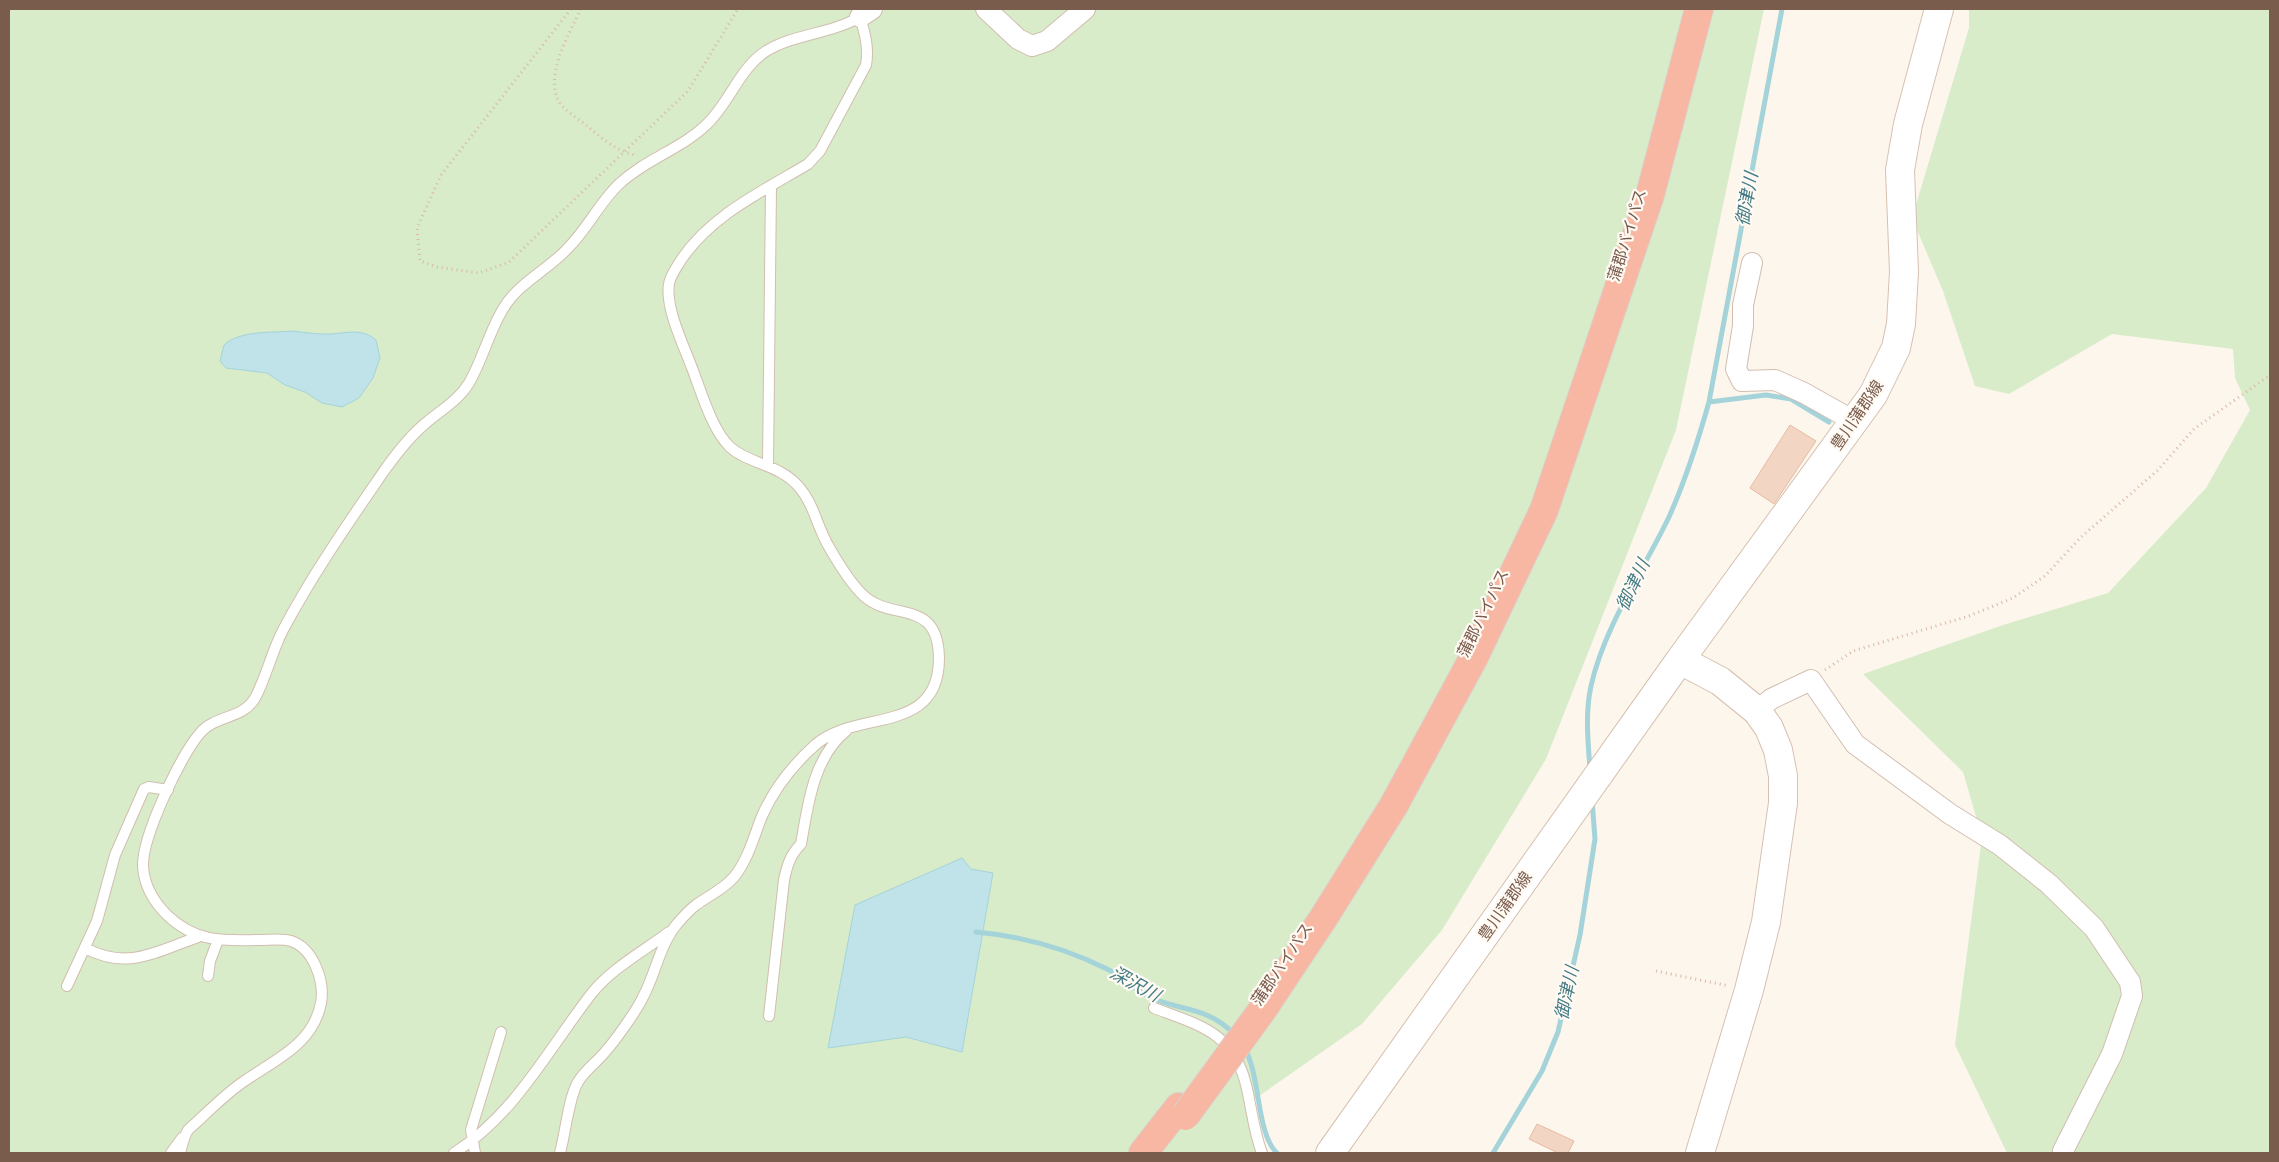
<svg xmlns="http://www.w3.org/2000/svg" width="2279" height="1162" font-family="'DM Sans','Noto Sans JP',sans-serif">
<style>
.green{fill:#d8ecc9}
.water{fill:#bfe3e8;stroke:#a5d3da}
.lines{fill:none;stroke-linecap:round;stroke-linejoin:round}
.stream{stroke:#a5d3da;stroke-width:5}
.building{fill:#f3d5c3;stroke:#e6bba3}
.lane-casing{stroke:#d1beb0;stroke-width:12}
.street-casing{stroke:#d1beb0;stroke-width:22}
.secondary-casing{stroke:#d6c0b0;stroke-width:30}
.highway-casing{stroke:#dad1cd;stroke-width:30}
.path{stroke:#d9b8a5;stroke-width:3;stroke-dasharray:1 4;stroke-linecap:butt}
.lane{stroke:#fff;stroke-width:10}
.street{stroke:#fff;stroke-width:20}
.secondary{stroke:#fff;stroke-width:28}
.highway{stroke:#f7b7a3;stroke-width:28}
.highway-bridge-casing{stroke:#dad1cd;stroke-width:30;stroke-linecap:butt}
.highway-bridge{stroke:#f7b7a3;stroke-width:28}
.labels{text-anchor:middle;dominant-baseline:central;stroke-width:4.5;stroke-linejoin:round;paint-order:stroke}
.street-label{font-size:16px;fill:#7a5c4d;stroke:#fffaf3}
.water-label{font-size:18px;font-style:italic;fill:#437c86;stroke:#fffaf3}
</style>
<rect width="100%" height="100%" fill="#fdf6ec"/>
<!-- green -->
<path class="green" d="M 9,9 L 1764,9 L 1676,430 L 1546,759 L 1442,930 L 1362,1024 L 1249,1103 L 1246,1109 L 1257,1153 L 9,1153 Z
M 1969,9 L 2270,9 L 2270,1153 L 2007,1153 L 1955,1045 L 1982,837 L 1963,772 L 1863,674 L 2003,625 L 2108,593 L 2206,488 L 2250,410 L 2235,378 L 2233,349 L 2112,334 L 2009,394 L 1975,386 L 1943,291 L 1912,218 L 1969,28 Z"/>
<!-- water -->
<path class="water" d="M 292,331 C 303,332 313,334 323,334 C 342,335 360,326 376,340 L 380,358 L 373,378 L 359,398 L 342,407 L 322,403 L 305,392 L 285,385 L 267,373 L 226,368 L 220,361 L 224,345 C 240,330 272,333 292,331 Z
M 962,858 L 971,869 L 993,873 L 962,1052 L 906,1037 L 828,1048 L 855,905 Z"/>
<g class="lines">
<!-- stream -->
<path class="stream" d="M 1709,402 L 1766,395 L 1791,399 L 1829,422
M 1590,769 C 1588,742 1585,713 1591,686 C 1604,627 1643,571 1669,517 C 1686,479 1698,441 1709,402 L 1782,9
M 976,932 C 1021,936 1067,949 1107,969 C 1122,976 1134,989 1148,996 C 1179,1012 1206,1005 1234,1034
M 1245,1049 C 1261,1078 1256,1133 1277,1153
M 1493,1153 L 1542,1071 L 1558,1032 L 1580,935 L 1595,839 L 1592,800"/>
</g>
<!-- building -->
<path class="building" d="M 1790,425 L 1816,441 L 1774,504 L 1750,488 Z
M 1537,1124 L 1574,1141 L 1568,1153 L 1558,1153 L 1529,1139 Z"/>
<g class="lines">
<defs>
<path id="lane" d="M 768,465 L 771,187
M 85,948 C 128,971 157,951 198,937
M 208,976 L 210,961 L 218,940
M 67,986 L 97,921 L 115,855 L 144,789 L 149,787 L 168,790
M 1154,1008 C 1202,1026 1235,1033 1247,1089 C 1252,1111 1254,1132 1262,1153
M 769,1016 L 784,880 C 787,866 790,855 801,844 C 808,805 813,758 846,731
M 171,1153 L 182,1138
M 180,1153 C 182,1146 184,1136 188,1130 C 192,1126 196,1123 200,1119 C 214,1106 227,1093 243,1082 C 274,1060 313,1045 321,1003 C 325,981 313,948 291,941 C 281,938 269,940 258,940 C 222,941 195,942 167,915 C 153,901 144,886 143,866 C 142,837 181,754 201,732 C 216,715 243,719 255,698 C 266,678 272,651 283,630 C 312,575 349,522 384,471 C 396,454 411,435 427,422 C 441,410 459,400 469,383 C 482,361 489,332 503,309 C 518,283 548,270 568,248 C 588,228 599,203 619,184 C 646,159 681,149 706,125 C 730,103 740,66 768,50 C 795,34 830,34 860,17 C 865,33 869,48 866,65 L 820,151 L 808,164 C 763,191 711,215 681,260 C 677,267 670,276 669,284 C 665,308 684,346 692,368 C 701,391 712,430 730,447 C 748,464 780,464 799,487 C 814,504 817,527 829,547 C 837,561 852,585 864,596 C 893,622 938,598 939,658 C 939,737 855,708 814,746 C 793,765 774,789 762,816 C 754,836 748,860 734,877 C 724,889 708,896 696,905 C 689,910 683,917 677,924 C 659,946 656,973 643,997 C 637,1010 615,1041 605,1052 C 597,1062 585,1070 578,1082 C 569,1096 565,1135 560,1153
M 454,1153 C 515,1115 549,1048 592,993 C 612,968 644,951 669,932
M 475,1153 L 471,1130 L 501,1032"/>
<path id="street" d="M 986,9 L 1018,39 L 1032,46 L 1047,41 L 1085,9
M 860,17 L 872,9
M 1752,263 L 1743,305 L 1743,326 L 1736,369 L 1742,381 L 1775,380 L 1804,393 L 1854,421
M 1757,711 L 1771,699 L 1811,680 L 1855,744 L 1950,814 L 2000,845 L 2049,884 L 2094,928 L 2130,982 L 2132,996 L 2112,1054 L 2063,1151"/>
<path id="secondary" d="M 1330,1153 L 1680,660
M 1700,1153 L 1749,990 L 1766,922 L 1783,803 L 1783,776 L 1778,750 L 1769,728 L 1757,711 L 1720,681 L 1680,660 L 1873,395 L 1896,348 L 1901,324 L 1904,272 L 1900,170 L 1908,124 L 1939,9"/>
<path id="highway" d="M 1324,917 L 1394,805 L 1474,657 L 1544,510 L 1650,195 L 1699,9
M 1143,1153 L 1179,1107"/>
</defs>
<!-- lane casing -->
<use href="#lane" class="lane-casing"/>
<!-- street casing -->
<use href="#street" class="street-casing"/>
<!-- secondary casing -->
<use href="#secondary" class="secondary-casing"/>
<!-- highway casing -->
<use href="#highway" class="highway-casing"/>
<!-- path -->
<path class="path" d="M 571,9 L 441,175 L 417,228 L 420,261 L 437,267 L 479,273 L 509,262 L 688,91 L 738,9
M 581,9 C 569,34 541,80 562,106 C 569,113 578,119 586,125 C 600,137 616,151 635,155
M 1825,670 L 1853,651 L 1969,616 L 2013,598 L 2045,576 L 2080,538 L 2158,470 L 2194,429 L 2270,375
M 1656,971 L 1729,986"/>
<!-- lane -->
<use href="#lane" class="lane"/>
<!-- street -->
<use href="#street" class="street"/>
<!-- secondary -->
<use href="#secondary" class="secondary"/>
<!-- highway -->
<use href="#highway" class="highway"/>
<defs>
<path id="highway-bridge" d="M 1185,1116 L 1263,1009 L 1324,917"/>
</defs>
<!-- highway-bridge casing -->
<use href="#highway-bridge" class="highway-bridge-casing"/>
<!-- highway-bridge -->
<use href="#highway-bridge" class="highway-bridge"/>
</g>
<g class="labels">
<!-- street labels -->
<g class="street-label">
<text transform="translate(1627 235) rotate(-73)">蒲郡バイパス</text>
<text transform="translate(1857 415) rotate(-56)">豊川蒲郡線</text>
<text transform="translate(1483 613) rotate(-64)">蒲郡バイパス</text>
<text transform="translate(1505 906) rotate(-55)">豊川蒲郡線</text>
<text transform="translate(1282 964) rotate(-56)">蒲郡バイパス</text>
</g>
<!-- water labels -->
<g class="water-label">
<text transform="translate(1747 199) rotate(-80)">御津川</text>
<text transform="translate(1633 585) rotate(-65)">御津川</text>
<text transform="translate(1135 984) rotate(29)">深沢川</text>
<text transform="translate(1567 993) rotate(-78)">御津川</text>
</g>
</g>
<!-- border -->
<rect width="2279" height="1162" fill="none" stroke="#7a5c4d" stroke-width="20"/>
</svg>
